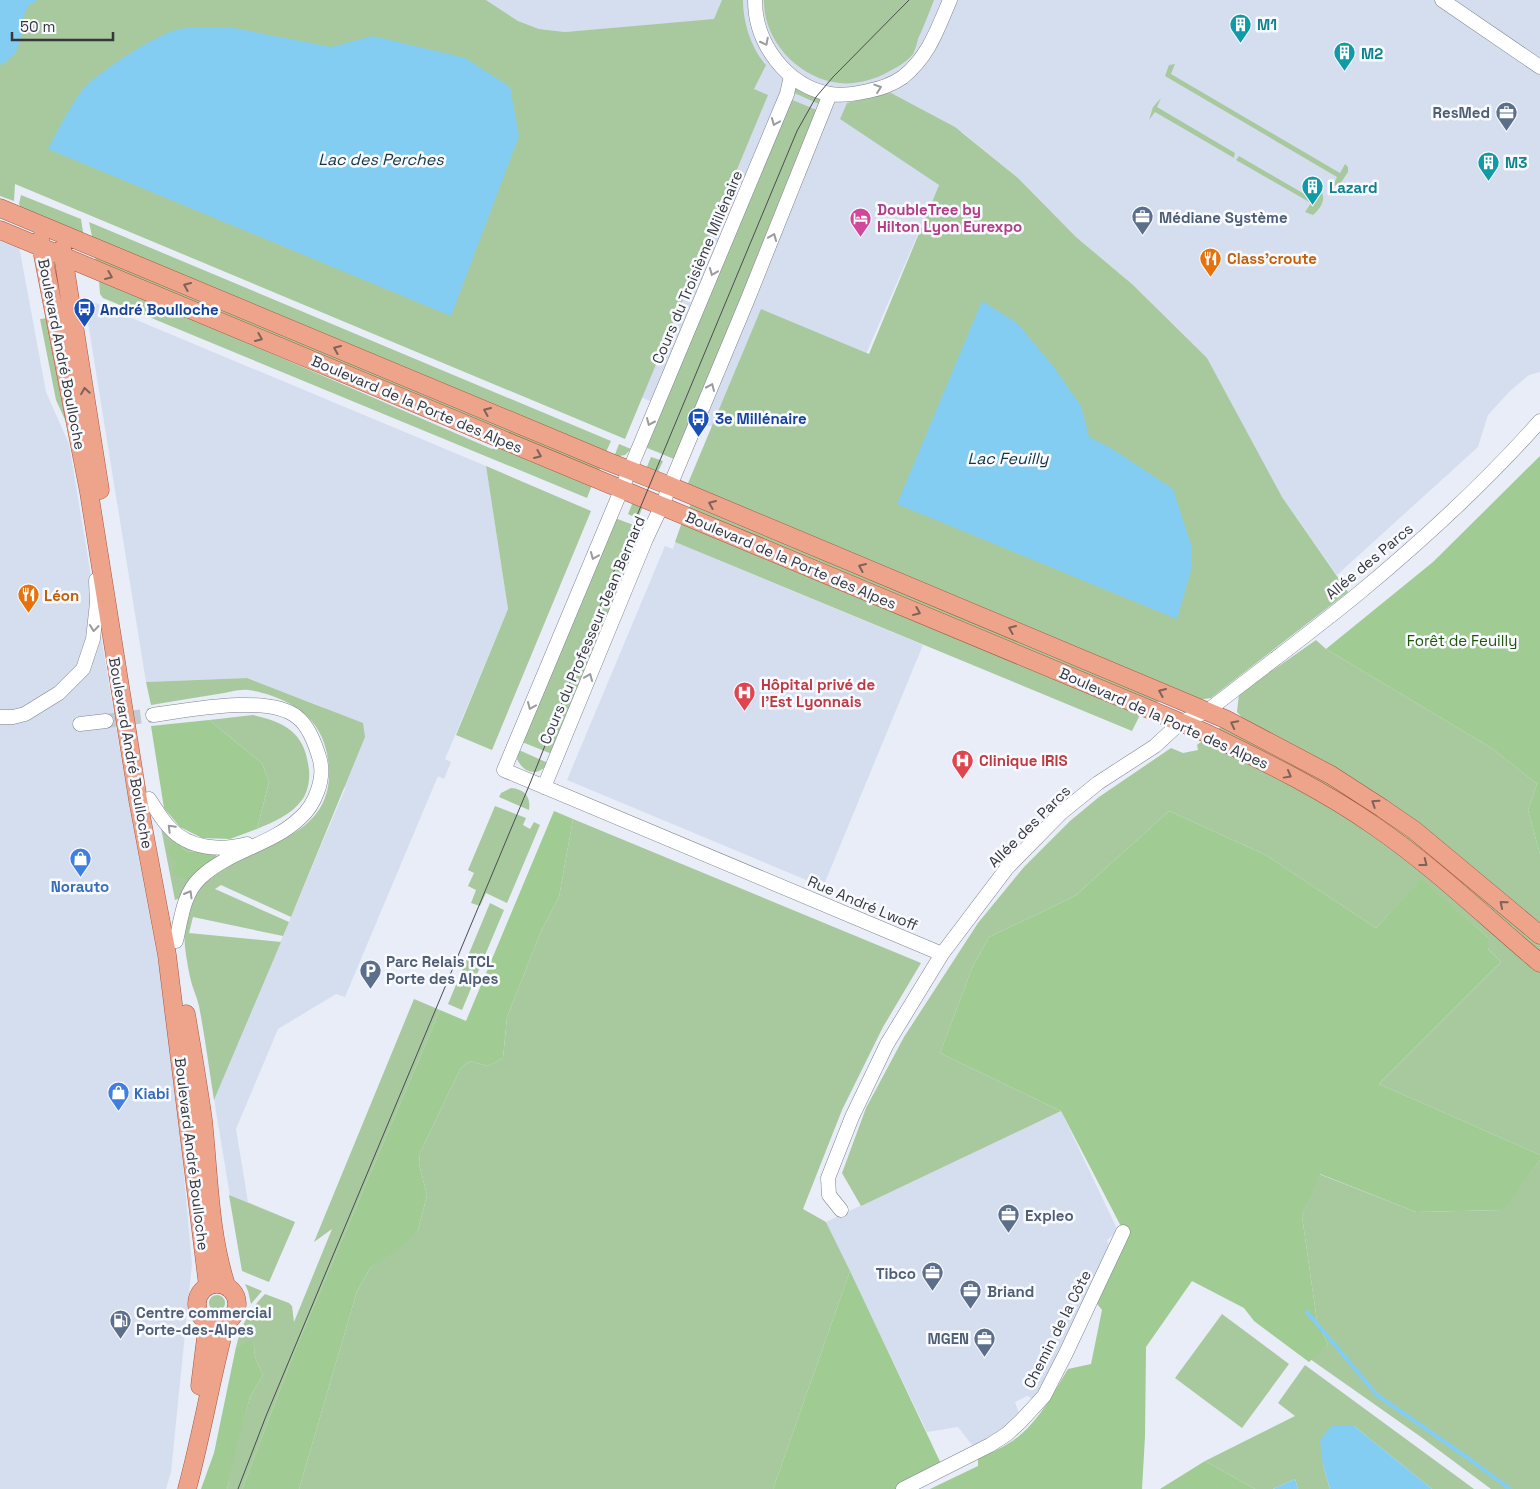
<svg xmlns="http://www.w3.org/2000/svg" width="1540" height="1489" font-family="'Space Grotesk',sans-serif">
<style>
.built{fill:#d5deef}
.green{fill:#a8c99e}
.forest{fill:#a0cb93}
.water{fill:#83cdf2}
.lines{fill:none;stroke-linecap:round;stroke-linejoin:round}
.stream{stroke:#83cdf2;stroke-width:4}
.minor-tunnel{stroke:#c4c9d2;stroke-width:14;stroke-dasharray:14 7;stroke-linecap:butt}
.minor-casing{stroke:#7f848e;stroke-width:15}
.major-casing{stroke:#a5563d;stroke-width:19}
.minor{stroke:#fff;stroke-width:14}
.major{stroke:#eea48b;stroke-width:18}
.tram{stroke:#4a4c51;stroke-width:1}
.oneway{stroke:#9a9b9d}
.oneway2{stroke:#7f635b}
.labels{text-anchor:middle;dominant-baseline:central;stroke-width:5;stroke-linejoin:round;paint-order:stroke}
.culture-label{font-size:15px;font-weight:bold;fill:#0d838f;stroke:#f8faff;text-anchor:start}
.service-label{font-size:15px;font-weight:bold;fill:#4e5e75;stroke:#f8faff;text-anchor:start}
.hotel-label{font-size:15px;font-weight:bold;fill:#b23c85;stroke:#f8faff;text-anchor:start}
.food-label{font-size:15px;font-weight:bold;fill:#c56008;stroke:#f8faff;text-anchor:start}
.street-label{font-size:15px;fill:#35373b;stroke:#f8faff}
.transit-label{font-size:15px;font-weight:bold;fill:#164399;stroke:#f8faff;text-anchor:start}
.park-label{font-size:15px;fill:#1f5505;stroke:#f8faff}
.health-label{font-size:15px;font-weight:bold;fill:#be3a42;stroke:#f8faff;text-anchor:start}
.shop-label{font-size:15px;font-weight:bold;fill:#366cbe;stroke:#f8faff}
.water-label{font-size:16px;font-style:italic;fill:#123544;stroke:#f8faff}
</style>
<rect width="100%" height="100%" fill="#e8edf8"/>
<!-- built -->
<path class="built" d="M 486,0 L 1540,0 L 1540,372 L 1529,375 L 1510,391 L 1488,415 L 1478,447 L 1337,575 L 1282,497 L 1151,303 L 1132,284 L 1076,237 L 1018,178 L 962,132 L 816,470 L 537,354 L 672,23 L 565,32 L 539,29 L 518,21 Z
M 0,239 L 19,246 L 46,392 L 69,444 L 130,810 L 159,966 L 178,1109 L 192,1264 L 171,1472 L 166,1489 L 0,1489 Z
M 84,298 L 486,466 L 508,609 L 445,759 L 451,762 L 444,779 L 438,776 L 345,997 L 336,994 L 278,1029 L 236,1129 L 248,1202 L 295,1222 L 269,1282 L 242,1269 L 214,1099 L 345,789 L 323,707 L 247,678 L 146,682 Z
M 675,542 L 923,645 L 823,887 L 567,780 L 665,546 L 673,549 Z
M 1061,1111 L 1118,1231 L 1107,1240 L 1109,1246 L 1045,1386 L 1036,1400 L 1027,1396 L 1015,1402 L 1019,1413 L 1018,1418 L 983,1444 L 972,1445 L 958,1427 L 927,1432 L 826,1222 Z"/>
<!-- green -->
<path class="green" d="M 0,0 L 486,0 L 518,21 L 539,29 L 565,32 L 714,19 L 722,0 L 743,0 C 743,22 751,49 766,65 L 754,89 L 768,95 L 625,439 L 15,184 L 14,201 L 0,196 Z
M 764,0 L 934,0 C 929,13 924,26 918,39 C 917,44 915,50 913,54 C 908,61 896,68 888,72 C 872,81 851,86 833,82 C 796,75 763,39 764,0 Z
M 1175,64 L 1171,74 L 1340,173 L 1345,164 L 1348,167 L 1348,172 L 1340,184 L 1333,186 L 1337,177 L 1165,76 L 1169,65 Z
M 798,87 L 822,98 L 821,105 L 792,92 L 794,89 Z
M 891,93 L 955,127 L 1018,178 L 1076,237 L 1132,284 L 1207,358 L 1282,497 L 1348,592 L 1211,698 L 1197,700 L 686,488 L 761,309 L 869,354 L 939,185 L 840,119 L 847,103 Z
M 1161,98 L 1157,107 L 1235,153 L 1234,158 L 1155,112 L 1149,120 L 1153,107 Z
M 790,99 L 819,111 L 674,459 L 645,447 Z
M 1239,156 L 1313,199 L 1318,191 L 1322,193 C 1326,201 1319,210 1313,215 L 1305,212 L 1311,203 L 1236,160 Z
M 21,195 L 81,219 L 84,238 L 22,211 L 19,204 Z
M 89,222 L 611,441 L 606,452 L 93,241 Z
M 95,256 L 601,466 L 598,473 L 96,265 Z
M 99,279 L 492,449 L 499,445 L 592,485 L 587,498 L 103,298 L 100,294 Z
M 48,318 L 69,424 L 67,424 L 56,400 L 40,319 Z
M 619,444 L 631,449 L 625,455 L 614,457 Z
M 651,457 L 663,461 L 657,474 L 646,469 Z
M 486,466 L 591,511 L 492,750 L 456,735 L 508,609 Z
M 633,502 L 643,506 L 638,519 L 628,514 Z
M 691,504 L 1161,700 L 1155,704 L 688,510 Z
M 615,518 L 644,529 L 552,754 L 522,742 Z
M 682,522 L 1141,713 L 1132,731 L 675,542 Z
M 1316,640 L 1326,649 L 1493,749 L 1537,784 L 1528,810 L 1540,854 L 1540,927 L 1457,854 L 1404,814 L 1246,722 L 1237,712 L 1239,694 Z
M 247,678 L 363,723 L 365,737 L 291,917 L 221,885 L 215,889 L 289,922 L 283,936 L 193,917 L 189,933 L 281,942 L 214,1100 C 209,1069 205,1037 199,1006 C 197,997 192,987 190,977 C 186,956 180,928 189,906 C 216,841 333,856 329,769 C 328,753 324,737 314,724 C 300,705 271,693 248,690 C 239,689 227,693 218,694 C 195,698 173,701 151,705 L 146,682 Z
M 253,715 C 287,723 305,733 309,770 C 310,779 308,792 302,800 C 291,815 273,822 257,829 L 269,782 L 262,763 L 209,720 Z
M 1222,726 L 1368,804 L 1479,890 L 1540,944 L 1540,1155 L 1379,1084 L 1501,962 L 1488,949 L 1488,937 L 1421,880 L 1376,928 L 1266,855 L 1169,811 L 1075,896 L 989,937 L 972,968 L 940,1053 L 1061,1111 L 861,1206 L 842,1173 L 866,1108 L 904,1037 L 978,923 L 1024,867 L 1070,821 L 1099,797 L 1171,748 L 1183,753 L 1198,750 L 1197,745 Z
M 519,750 L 548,763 C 539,777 524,774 517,759 Z
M 511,788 C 525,789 531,797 529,810 L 499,797 L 501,793 Z
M 495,806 L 526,818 L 523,825 L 530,829 L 534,822 L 540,825 L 507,903 L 486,893 L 480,906 L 471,903 L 476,890 L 468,886 L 474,873 L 468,870 Z
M 573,819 L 921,963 L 883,1027 L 842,1110 L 803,1209 L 826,1222 L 850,1271 L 773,1489 L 299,1489 L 357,1291 L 370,1268 L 418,1230 L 427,1195 L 419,1164 L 420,1153 L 460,1069 L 470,1061 L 488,1066 L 503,1058 L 507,1017 L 542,929 L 559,897 Z
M 161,828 L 200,851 L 187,852 L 181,846 L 190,880 L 181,898 L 175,900 Z
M 490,903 L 504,910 L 462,1010 L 448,1004 Z
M 414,999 L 440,1010 L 296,1348 L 242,1489 L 227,1489 L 229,1482 L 227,1480 L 250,1397 L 263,1375 L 254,1355 L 255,1348 L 252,1341 L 236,1347 C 242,1324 248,1312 265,1294 L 289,1303 L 292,1306 L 294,1322 L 332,1229 L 314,1242 Z
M 1540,1160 L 1540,1489 L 1491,1489 L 1421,1437 L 1310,1359 L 1328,1345 L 1317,1321 L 1302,1216 L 1319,1174 L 1416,1212 L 1503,1210 Z
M 229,1195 L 295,1222 L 269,1282 L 242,1271 Z
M 245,1284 L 262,1291 L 251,1304 L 248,1291 Z
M209 1303a8 8 0 1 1 16 0a8 8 0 1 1-16 0Z
M 1222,1314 L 1289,1364 L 1242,1428 L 1175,1378 Z
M 1305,1365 L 1474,1489 L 1432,1489 L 1354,1426 L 1323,1465 L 1330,1489 L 1298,1489 L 1295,1479 L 1273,1489 L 1255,1489 L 1205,1461 L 1295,1416 L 1278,1403 Z"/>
<!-- forest -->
<path class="forest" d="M 1540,456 L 1540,854 L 1528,810 L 1537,784 L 1493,749 L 1326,649 L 1433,562 Z
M 209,720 L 262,763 L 269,782 L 257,829 L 230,839 L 202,838 L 180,827 L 164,808 L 151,726 Z
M 554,811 L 573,819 L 559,897 L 542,929 L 507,1017 L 503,1058 L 488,1066 L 470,1061 L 460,1069 L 420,1153 L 419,1164 L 427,1195 L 418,1230 L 404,1245 L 370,1268 L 357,1291 L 299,1489 L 242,1489 L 296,1348 L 440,1010 L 466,1021 Z
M 1169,811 L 1266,855 L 1376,928 L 1421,879 L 1488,937 L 1488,949 L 1501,962 L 1379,1084 L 1540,1155 L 1540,1160 L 1504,1210 L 1416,1212 L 1320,1174 L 1302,1216 L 1317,1321 L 1328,1345 L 1309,1362 L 1254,1321 L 1244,1308 L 1192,1281 L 1146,1347 L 1145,1436 L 1142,1489 L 930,1489 L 978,1466 L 978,1459 C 992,1452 1007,1446 1019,1436 C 1040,1419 1054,1392 1068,1369 L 1091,1364 L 1102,1310 L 1094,1300 L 1125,1234 L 1061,1111 L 940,1053 L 972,968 L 989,937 L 1075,896 Z
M 173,843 L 181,846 L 187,852 L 200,851 L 216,855 L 218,859 L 190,880 L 173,875 L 176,863 L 167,851 Z
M 850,1271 L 943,1468 L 903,1489 L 773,1489 Z
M 252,1340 L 255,1348 L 254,1355 L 263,1375 L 250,1397 L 228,1480 L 229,1482 L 227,1489 L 201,1489 L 214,1453 L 236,1347 Z
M 1205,1461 L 1255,1489 L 1160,1489 Z"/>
<!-- water -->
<path class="water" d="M 0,0 L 37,0 L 33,4 L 30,4 C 15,21 31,51 0,65 Z
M 234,28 L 331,47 L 373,36 L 465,58 L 510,87 L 519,136 L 451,316 L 48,149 C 59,128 69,108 83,89 C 97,73 159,32 180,29 C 198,26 217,28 234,28 Z
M 982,301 L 1017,323 L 1053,366 L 1081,406 L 1089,437 L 1111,448 L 1173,489 L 1192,548 L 1192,567 L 1177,619 L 897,504 Z
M 1332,1425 L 1354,1426 L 1432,1489 L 1330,1489 L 1323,1465 L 1320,1440 Z
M 1295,1479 L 1298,1489 L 1273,1489 Z"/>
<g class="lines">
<!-- stream -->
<path class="stream" d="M 1307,1312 L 1377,1395 L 1472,1461 L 1510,1489"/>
<!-- minor-tunnel -->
<path class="minor-tunnel" d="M 106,721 L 153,715"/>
<defs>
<path id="minor" d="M 755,0 C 755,43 786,86 830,94 C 842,96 855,94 868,91 C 879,89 893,84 903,77 C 929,56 937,30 950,0
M 1442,0 L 1540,67
M 791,76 L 787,94 L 504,770 L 942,954
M 153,715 C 189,710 268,694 297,717 C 309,726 316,746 320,760 C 325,779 315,805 300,818 C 272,845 228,851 200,878 C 183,894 181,920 176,941
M 0,717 L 13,717 L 25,714 L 59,693 L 83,669 L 93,639 L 97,603 L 96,580
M 80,724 L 106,721
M 544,787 L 646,539 L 662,505 L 747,301 L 830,94
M 149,799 C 156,809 162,820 170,828 C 189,849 221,851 247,844
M 841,1210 L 829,1195 L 828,1178 L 852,1117 L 887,1044 L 942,954 L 979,905 L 1007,868 L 1061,813 L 1098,783 L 1155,746 L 1181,722 L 1206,712 C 1257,672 1309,634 1359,593 C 1423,540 1485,483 1540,421
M 903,1489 L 990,1445 L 1007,1434 L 1021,1421 L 1044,1396 L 1066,1353 L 1123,1232"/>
<path id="major" d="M 0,208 L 609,462 L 670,486 L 1225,719 L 1331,775 L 1382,808 L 1414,830 L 1540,935
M 0,230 L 1206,733 C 1263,761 1321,789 1373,825 C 1433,866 1484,916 1540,963
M 40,240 L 89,492 L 138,800 L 167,955 L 208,1286
M 62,249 L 100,490
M 186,1014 C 192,1049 198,1084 203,1120 C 209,1175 209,1232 226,1285
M197 1304a20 20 0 1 1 40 0a20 20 0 1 1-40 0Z
M 200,1386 L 208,1322
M 187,1489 C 202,1434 211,1378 226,1322"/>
</defs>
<!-- minor casing -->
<use href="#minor" class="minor-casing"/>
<!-- major casing -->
<use href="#major" class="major-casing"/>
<!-- minor -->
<use href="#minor" class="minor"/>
<!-- major -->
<use href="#major" class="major"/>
<!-- tram -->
<path class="tram" d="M 238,1489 L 266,1416 L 531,781 L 616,566 L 797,131 L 816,97 L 833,77 L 909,0"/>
</g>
<!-- one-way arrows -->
<defs><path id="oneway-chevron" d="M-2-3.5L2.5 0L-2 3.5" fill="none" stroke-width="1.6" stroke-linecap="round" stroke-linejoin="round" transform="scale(1.25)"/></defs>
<g class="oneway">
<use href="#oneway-chevron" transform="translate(765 42) rotate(63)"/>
<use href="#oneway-chevron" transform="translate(878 88) rotate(-19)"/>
<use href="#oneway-chevron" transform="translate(775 122) rotate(112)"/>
<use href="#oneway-chevron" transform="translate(773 237) rotate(-68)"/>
<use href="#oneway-chevron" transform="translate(713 272) rotate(112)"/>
<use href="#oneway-chevron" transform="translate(711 387) rotate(-66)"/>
<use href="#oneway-chevron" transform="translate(650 422) rotate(114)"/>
<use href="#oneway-chevron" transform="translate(594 556) rotate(113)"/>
<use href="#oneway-chevron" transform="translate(94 628) rotate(96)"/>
<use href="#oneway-chevron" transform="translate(589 677) rotate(-68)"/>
<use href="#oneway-chevron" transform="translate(531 706) rotate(113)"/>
<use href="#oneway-chevron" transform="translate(171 828) rotate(-135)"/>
<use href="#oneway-chevron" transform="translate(189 894) rotate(-60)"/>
</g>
<g class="oneway2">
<use href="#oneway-chevron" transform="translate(109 276) rotate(23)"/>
<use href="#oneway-chevron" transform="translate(187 286) rotate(-157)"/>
<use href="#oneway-chevron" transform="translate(259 338) rotate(23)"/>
<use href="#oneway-chevron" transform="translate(337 349) rotate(-157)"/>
<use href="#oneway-chevron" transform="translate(85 391) rotate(-99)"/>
<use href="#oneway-chevron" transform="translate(487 411) rotate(-157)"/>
<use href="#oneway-chevron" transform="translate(538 455) rotate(23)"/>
<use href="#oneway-chevron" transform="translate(712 504) rotate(-157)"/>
<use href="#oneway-chevron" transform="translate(862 567) rotate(-157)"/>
<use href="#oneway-chevron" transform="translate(917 612) rotate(23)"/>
<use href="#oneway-chevron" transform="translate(1012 629) rotate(-157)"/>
<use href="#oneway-chevron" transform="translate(1162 692) rotate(-157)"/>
<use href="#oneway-chevron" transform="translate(1234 724) rotate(-153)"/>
<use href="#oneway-chevron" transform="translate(1288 775) rotate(29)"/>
<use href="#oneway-chevron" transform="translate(1375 803) rotate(-147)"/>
<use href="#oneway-chevron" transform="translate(1424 863) rotate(38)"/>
<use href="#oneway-chevron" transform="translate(1503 904) rotate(-140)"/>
</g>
<!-- icons -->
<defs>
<symbol id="building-pin" viewBox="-11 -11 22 30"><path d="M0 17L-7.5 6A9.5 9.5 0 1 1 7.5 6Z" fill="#0f9aa8" stroke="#f8faff"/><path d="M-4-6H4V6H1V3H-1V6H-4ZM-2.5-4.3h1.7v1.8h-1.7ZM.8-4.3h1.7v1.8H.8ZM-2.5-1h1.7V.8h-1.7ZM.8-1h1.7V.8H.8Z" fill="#fff"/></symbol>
<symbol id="office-pin" viewBox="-11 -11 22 30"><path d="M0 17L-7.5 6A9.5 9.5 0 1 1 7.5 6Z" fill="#5c6f8a" stroke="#f8faff"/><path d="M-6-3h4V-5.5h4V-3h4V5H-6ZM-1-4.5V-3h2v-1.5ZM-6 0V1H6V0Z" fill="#fff"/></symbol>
<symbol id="hotel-pin" viewBox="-11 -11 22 30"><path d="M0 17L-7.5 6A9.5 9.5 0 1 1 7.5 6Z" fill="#d1479c" stroke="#f8faff"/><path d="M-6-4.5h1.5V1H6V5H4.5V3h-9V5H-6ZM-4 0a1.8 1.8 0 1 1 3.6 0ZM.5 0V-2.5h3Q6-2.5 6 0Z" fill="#fff"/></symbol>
<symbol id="restaurant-pin" viewBox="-11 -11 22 30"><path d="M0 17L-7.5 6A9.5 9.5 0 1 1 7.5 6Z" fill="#e8710a" stroke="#f8faff"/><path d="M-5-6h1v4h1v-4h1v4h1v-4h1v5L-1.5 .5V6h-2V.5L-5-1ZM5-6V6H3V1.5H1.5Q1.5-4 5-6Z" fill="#fff"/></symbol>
<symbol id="bus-pin" viewBox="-11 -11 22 30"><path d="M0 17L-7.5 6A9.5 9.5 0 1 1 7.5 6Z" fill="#1a4fb4" stroke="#f8faff"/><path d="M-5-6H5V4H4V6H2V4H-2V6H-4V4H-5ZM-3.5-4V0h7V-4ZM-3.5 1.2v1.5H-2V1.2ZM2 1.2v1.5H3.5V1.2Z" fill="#fff"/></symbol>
<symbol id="hospital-pin" viewBox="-11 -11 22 30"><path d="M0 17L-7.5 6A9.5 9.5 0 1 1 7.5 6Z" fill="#e0444e" stroke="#f8faff"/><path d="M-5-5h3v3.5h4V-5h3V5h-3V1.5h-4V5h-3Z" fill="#fff"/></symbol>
<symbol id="shop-pin" viewBox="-11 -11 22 30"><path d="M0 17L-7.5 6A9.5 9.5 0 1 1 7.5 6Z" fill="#3f7fe0" stroke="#f8faff"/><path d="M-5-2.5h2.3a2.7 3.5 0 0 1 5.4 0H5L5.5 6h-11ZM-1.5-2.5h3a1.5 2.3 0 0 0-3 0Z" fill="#fff"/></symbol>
<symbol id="parking-pin" viewBox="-11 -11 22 30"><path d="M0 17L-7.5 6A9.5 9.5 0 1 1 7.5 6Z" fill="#5c6f8a" stroke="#f8faff"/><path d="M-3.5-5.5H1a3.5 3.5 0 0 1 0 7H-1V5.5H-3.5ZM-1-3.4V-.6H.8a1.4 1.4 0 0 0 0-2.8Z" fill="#fff"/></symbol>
<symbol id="fuel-pin" viewBox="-11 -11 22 30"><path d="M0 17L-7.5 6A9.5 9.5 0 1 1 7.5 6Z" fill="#5c6f8a" stroke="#f8faff"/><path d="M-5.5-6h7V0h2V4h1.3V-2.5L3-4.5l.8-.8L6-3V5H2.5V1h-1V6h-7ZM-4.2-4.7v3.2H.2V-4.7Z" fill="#fff"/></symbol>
</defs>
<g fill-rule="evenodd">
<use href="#building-pin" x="1228" y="12" width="25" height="34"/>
<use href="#building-pin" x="1332" y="40" width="25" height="34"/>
<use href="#office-pin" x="1494" y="100" width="25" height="34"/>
<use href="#building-pin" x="1476" y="150" width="25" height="34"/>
<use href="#building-pin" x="1300" y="174" width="25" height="34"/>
<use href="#office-pin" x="1130" y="204" width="25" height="34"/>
<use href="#hotel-pin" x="848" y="206" width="25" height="34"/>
<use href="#restaurant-pin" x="1198" y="246" width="25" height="34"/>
<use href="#bus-pin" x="72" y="296" width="25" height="34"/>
<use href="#bus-pin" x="686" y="406" width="25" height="34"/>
<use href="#restaurant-pin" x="16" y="582" width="25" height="34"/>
<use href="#hospital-pin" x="732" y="680" width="25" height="34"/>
<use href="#hospital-pin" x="950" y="748" width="25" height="34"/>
<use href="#shop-pin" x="68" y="846" width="25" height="34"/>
<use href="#parking-pin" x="358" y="958" width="25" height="34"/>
<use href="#shop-pin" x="106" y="1080" width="25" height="34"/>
<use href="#office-pin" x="996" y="1202" width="25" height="34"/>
<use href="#office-pin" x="920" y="1260" width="25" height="34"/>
<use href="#office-pin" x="958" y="1278" width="25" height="34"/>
<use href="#fuel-pin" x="108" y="1308" width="25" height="34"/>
<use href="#office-pin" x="972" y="1326" width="25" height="34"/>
</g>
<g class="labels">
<!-- culture labels -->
<g class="culture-label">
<text x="1257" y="24">M1</text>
<text x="1361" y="53">M2</text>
<text x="1505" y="162">M3</text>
<text x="1329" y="187">Lazard</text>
</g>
<!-- service labels -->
<g class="service-label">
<text x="1490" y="112" text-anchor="end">ResMed</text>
<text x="1159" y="217">Médiane Système</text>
<text x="386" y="961">Parc Relais TCL<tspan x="386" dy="17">Porte des Alpes</tspan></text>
<text x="1025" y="1215">Expleo</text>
<text x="916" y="1273" text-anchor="end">Tibco</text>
<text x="987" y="1291">Briand</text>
<text x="136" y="1312">Centre commercial<tspan x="136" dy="17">Porte-des-Alpes</tspan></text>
<text x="969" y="1338" text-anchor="end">MGEN</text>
</g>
<!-- hotel labels -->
<g class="hotel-label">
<text x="877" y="209">DoubleTree by<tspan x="877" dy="17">Hilton Lyon Eurexpo</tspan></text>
</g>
<!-- food labels -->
<g class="food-label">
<text x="1227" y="258">Class'croute</text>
<text x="44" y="595">Léon</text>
</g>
<!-- street labels -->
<g class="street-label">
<text transform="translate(697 267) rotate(-67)">Cours du Troisième Millénaire</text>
<text transform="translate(62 354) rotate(79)">Boulevard André Boulloche</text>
<text transform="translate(417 404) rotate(23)">Boulevard de la Porte des Alpes</text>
<text transform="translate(791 560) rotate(23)">Boulevard de la Porte des Alpes</text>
<text transform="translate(1369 561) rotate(-40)">Allée des Parcs</text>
<text transform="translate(592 630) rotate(-67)">Cours du Professeur Jean Bernard</text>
<text transform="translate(1164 718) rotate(24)">Boulevard de la Porte des Alpes</text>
<text transform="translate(131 753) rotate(80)">Boulevard André Boulloche</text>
<text transform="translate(1029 826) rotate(-45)">Allée des Parcs</text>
<text transform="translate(863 903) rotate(23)">Rue André Lwoff</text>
<text transform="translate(192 1154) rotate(83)">Boulevard André Boulloche</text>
<text transform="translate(1057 1329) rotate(-63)">Chemin de la Côte</text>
</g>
<!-- transit labels -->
<g class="transit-label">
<text x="100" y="309">André Boulloche</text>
<text x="715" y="418">3e Millénaire</text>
</g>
<!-- park labels -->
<g class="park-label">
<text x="1462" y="640">Forêt de Feuilly</text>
</g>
<!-- health labels -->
<g class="health-label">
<text x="761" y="684">Hôpital privé de<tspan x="761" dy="17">l'Est Lyonnais</tspan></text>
<text x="979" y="760">Clinique IRIS</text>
</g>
<!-- shop labels -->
<g class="shop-label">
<text x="80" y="886">Norauto</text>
<text x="134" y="1093" text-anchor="start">Kiabi</text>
</g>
<!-- water labels -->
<g class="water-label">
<text x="381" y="159">Lac des Perches</text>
<text x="1008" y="458">Lac Feuilly</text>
</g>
</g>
<!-- scale -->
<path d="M12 32v8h101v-8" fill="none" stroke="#35373b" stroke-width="2.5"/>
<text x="20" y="32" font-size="15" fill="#35373b" stroke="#f8faff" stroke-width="4" paint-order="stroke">50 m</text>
</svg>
